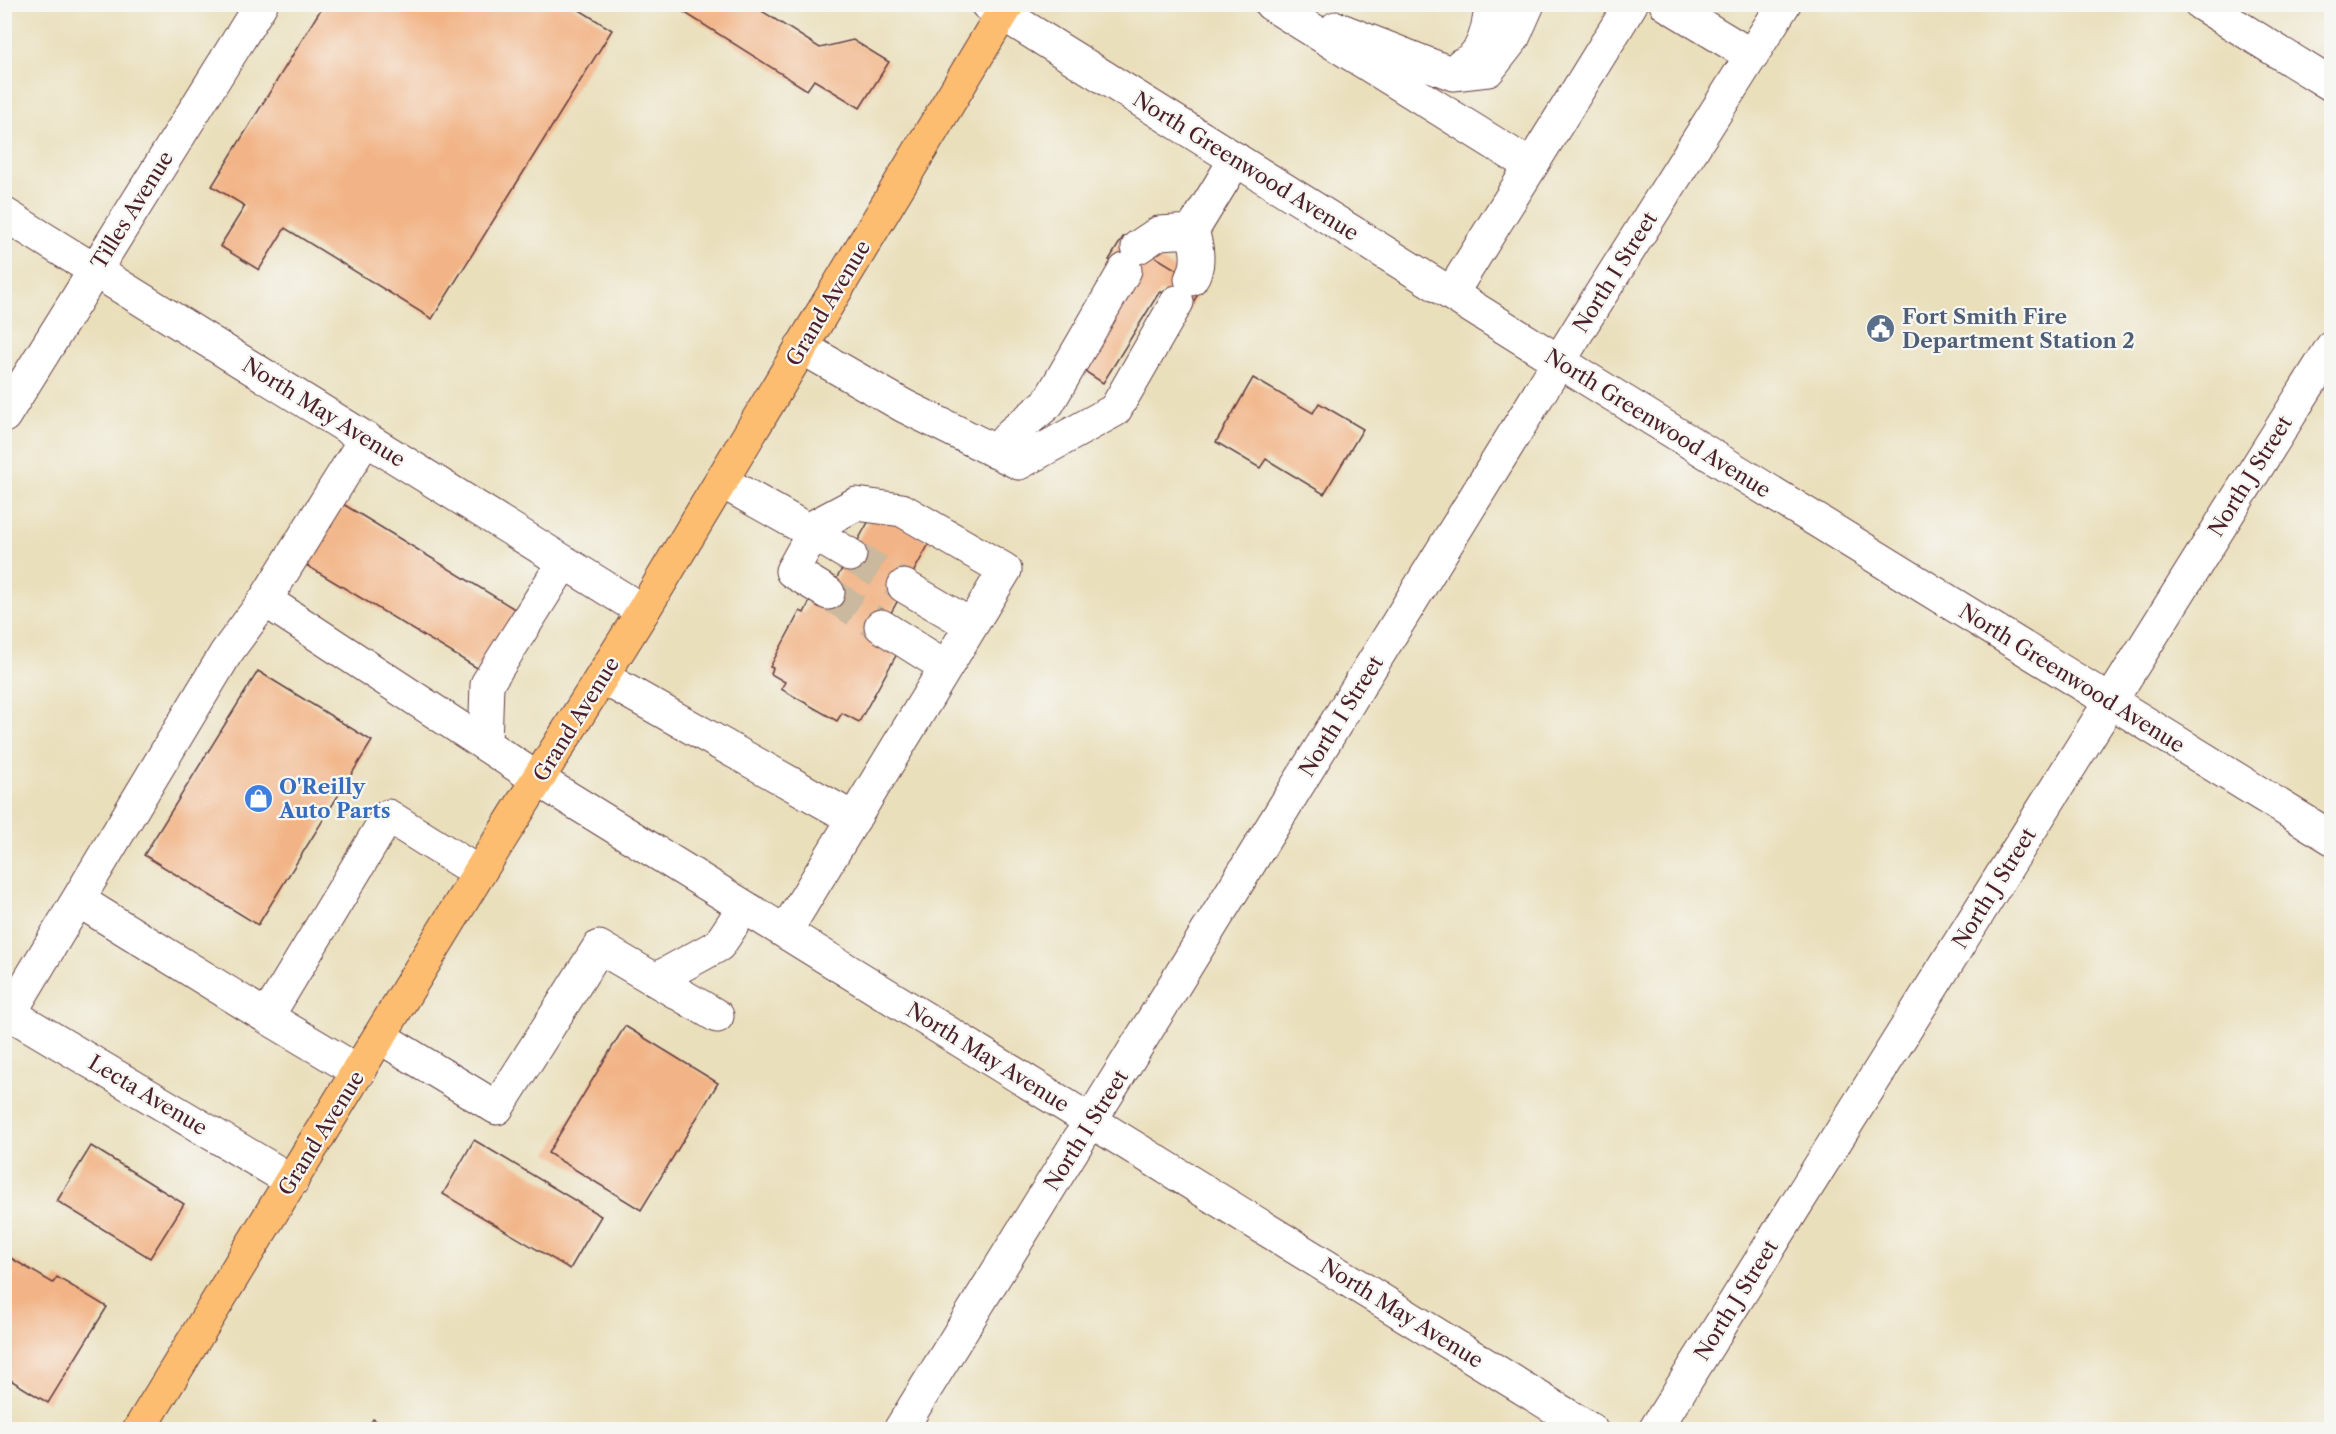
<svg xmlns="http://www.w3.org/2000/svg" width="2336" height="1434" font-family="'Libre Caslon Text',serif">
<style>
.building{fill:#f2b486}
.lines{fill:none;stroke-linecap:round;stroke-linejoin:round}
.minor-tunnel{stroke:#cab99e;stroke-width:33;stroke-dasharray:33 16;stroke-linecap:butt}
.minor-casing{stroke:#623c41;stroke-width:35}
.major-casing{stroke:#623c41;stroke-width:35}
.minor{stroke:#fff;stroke-width:33}
.major{stroke:#fcbd6f;stroke-width:33}
.labels{text-anchor:middle;dominant-baseline:central;stroke-width:4.5;stroke-linejoin:round;paint-order:stroke}
.street-label{font-size:21px;fill:#4a1f2b;stroke:#f6f6f2}
.service-label{font-size:21px;font-weight:bold;fill:#4e5e75;stroke:#f6f6f2;text-anchor:start}
.shop-label{font-size:21px;font-weight:bold;fill:#366cbe;stroke:#f6f6f2;text-anchor:start}
</style>
<rect width="100%" height="100%" fill="#f6f6f2"/>
<filter id="ink" filterUnits="userSpaceOnUse"><feTurbulence type="fractalNoise" baseFrequency=".0167" numOctaves="2"/><feDisplacementMap in="SourceGraphic" scale="12" xChannelSelector="R" yChannelSelector="G"/><feConvolveMatrix kernelMatrix="1 2 1 2 8 2 1 2 1" color-interpolation-filters="sRGB"/></filter>
<filter id="wash" filterUnits="userSpaceOnUse"><feTurbulence type="fractalNoise" baseFrequency=".008" numOctaves="4" result="noise"/><feDisplacementMap in="SourceGraphic" scale="24" xChannelSelector="R" yChannelSelector="G"/><feGaussianBlur stdDeviation="1.35" result="paint"/><feColorMatrix in="noise" values="0 0 0 0 0 0 0 0 0 0 0 0 0 0 0 0 0 1.4 0 .05"/><feComposite in="paint" operator="in"/></filter>
<g filter="url(#wash)">
<rect width="100%" height="100%" fill="#eadfbb"/>
<g id="blocks">
<!-- building -->
<path class="building" d="M 324,4 L 570,4 L 612,30 L 432,319 L 285,228 L 259,270 L 220,246 L 245,206 L 212,186 Z
M 671,4 L 751,4 L 820,48 L 853,40 L 889,62 L 860,108 L 814,80 L 807,90 Z
M 1123,237 L 1203,286 L 1189,309 L 1160,291 L 1103,383 L 1080,368 L 1137,277 L 1109,260 Z
M 1253,378 L 1313,413 L 1319,403 L 1363,429 L 1324,494 L 1266,459 L 1260,468 L 1216,442 Z
M 343,504 L 523,614 L 487,674 L 306,565 Z
M 875,510 L 930,542 L 881,631 L 903,643 L 859,722 L 842,713 L 837,721 L 781,689 L 785,682 L 771,674 L 773,668 L 770,667 L 800,611 L 804,613 L 814,593 L 825,599 Z
M 258,671 L 372,741 L 258,925 L 144,855 Z
M 625,1026 L 718,1083 L 641,1210 L 548,1153 Z
M 474,1140 L 601,1216 L 570,1269 L 443,1194 Z
M 91,1146 L 184,1204 L 150,1258 L 57,1201 Z
M 4,1254 L 53,1283 L 57,1277 L 107,1307 L 48,1403 L 4,1376 Z
M 373,1419 L 390,1430 L 367,1430 Z"/>
</g>
</g>
<g filter="url(#ink)">
<use href="#blocks" fill-opacity="0" stroke="#623c41" stroke-width="1.5"/>
<g class="lines">
<!-- minor-tunnel -->
<path class="minor-tunnel" d="M 850,555 L 904,586
M 828,593 L 881,626"/>
<defs>
<path id="minor" d="M 987,4 L 1560,362 L 2332,838
M 1271,4 L 1531,166 L 1631,4
M 1666,4 L 1752,56
M 2201,4 L 2332,85
M 1336,28 L 1453,74 L 1488,70 L 1513,38 L 1528,4
M 1461,65 C 1485,56 1488,27 1492,4
M 4,214 L 643,611
M 1192,231 L 1236,159
M 1138,247 L 1159,233 L 1192,231
M 1191,279 C 1201,265 1197,246 1192,231
M 1451,294 L 1531,166
M 801,347 L 904,406 L 1019,463 L 1115,410 L 1177,302
M 4,416 L 261,4
M 366,438 L 265,600 L 539,780 L 1591,1430
M 996,452 L 1012,433 L 1048,403 L 1125,270
M 721,481 L 813,533 L 817,525 L 856,504 L 902,510 L 1005,570 L 785,932
M 904,586 L 971,625
M 828,593 L 792,571 L 813,533 L 850,555
M 881,626 L 946,667
M 602,677 L 854,819
M 485,744 L 487,684 L 564,562
M 78,900 L 267,1017 L 388,816 L 479,873
M 655,980 L 719,945 L 744,907
M 4,1010 L 292,1181
M 10,1013 L 226,653 L 265,600
M 267,1017 L 359,1072
M 380,1037 L 497,1108 L 599,947 L 717,1016
M 900,1430 L 1587,316 L 1784,4
M 1655,1430 L 2332,347"/>
<path id="major" d="M 139,1430 L 479,873 L 643,611 L 1008,4"/>
</defs>
<!-- minor casing -->
<use href="#minor" class="minor-casing"/>
<!-- major casing -->
<use href="#major" class="major-casing"/>
<!-- minor -->
<use href="#minor" class="minor"/>
<!-- major -->
<use href="#major" class="major"/>
</g>
</g>
<!-- icons -->
<defs>
<symbol id="civic-disc" viewBox="-11 -11 22 22"><circle r="9.5" fill="#5c6f8a" stroke="#f6f6f2"/><path d="M-.6-6.5H3V-4.5H.6V-3L4-1V1h2V6H-6V1h2V-1L-.6-3ZM-1.2 2.5V6h2.4V2.5Z" fill="#fff"/></symbol>
<symbol id="shop-disc" viewBox="-11 -11 22 22"><circle r="9.5" fill="#3f7fe0" stroke="#f6f6f2"/><path d="M-5-2.5h2.3a2.7 3.5 0 0 1 5.4 0H5L5.5 6h-11ZM-1.5-2.5h3a1.5 2.3 0 0 0-3 0Z" fill="#fff"/></symbol>
</defs>
<g fill-rule="evenodd">
<use href="#civic-disc" x="1864" y="312" width="33" height="33"/>
<use href="#shop-disc" x="242" y="782" width="33" height="33"/>
</g>
<g class="labels">
<!-- street labels -->
<g class="street-label">
<text transform="translate(1246 166) rotate(32)">North Greenwood Avenue</text>
<text transform="translate(132 210) rotate(-58)">Tilles Avenue</text>
<text transform="translate(1615 272) rotate(-58)">North I Street</text>
<text transform="translate(828 303) rotate(-59)">Grand Avenue</text>
<text transform="translate(324 412) rotate(32)">North May Avenue</text>
<text transform="translate(1658 423) rotate(32)">North Greenwood Avenue</text>
<text transform="translate(2250 476) rotate(-58)">North J Street</text>
<text transform="translate(2072 678) rotate(32)">North Greenwood Avenue</text>
<text transform="translate(1341 716) rotate(-58)">North I Street</text>
<text transform="translate(576 719) rotate(-58)">Grand Avenue</text>
<text transform="translate(1994 888) rotate(-58)">North J Street</text>
<text transform="translate(988 1057) rotate(32)">North May Avenue</text>
<text transform="translate(148 1095) rotate(31)">Lecta Avenue</text>
<text transform="translate(1086 1130) rotate(-58)">North I Street</text>
<text transform="translate(321 1133) rotate(-58)">Grand Avenue</text>
<text transform="translate(1736 1300) rotate(-58)">North J Street</text>
<text transform="translate(1402 1313) rotate(32)">North May Avenue</text>
</g>
<!-- service labels -->
<g class="service-label">
<text x="1902" y="316">Fort Smith Fire<tspan x="1902" dy="24">Department Station 2</tspan></text>
</g>
<!-- shop labels -->
<g class="shop-label">
<text x="279" y="786">O'Reilly<tspan x="279" dy="24">Auto Parts</tspan></text>
</g>
</g>
<!-- margin -->
<rect width="2336" height="1434" fill="none" stroke="#f6f6f2" stroke-width="24"/>
</svg>
